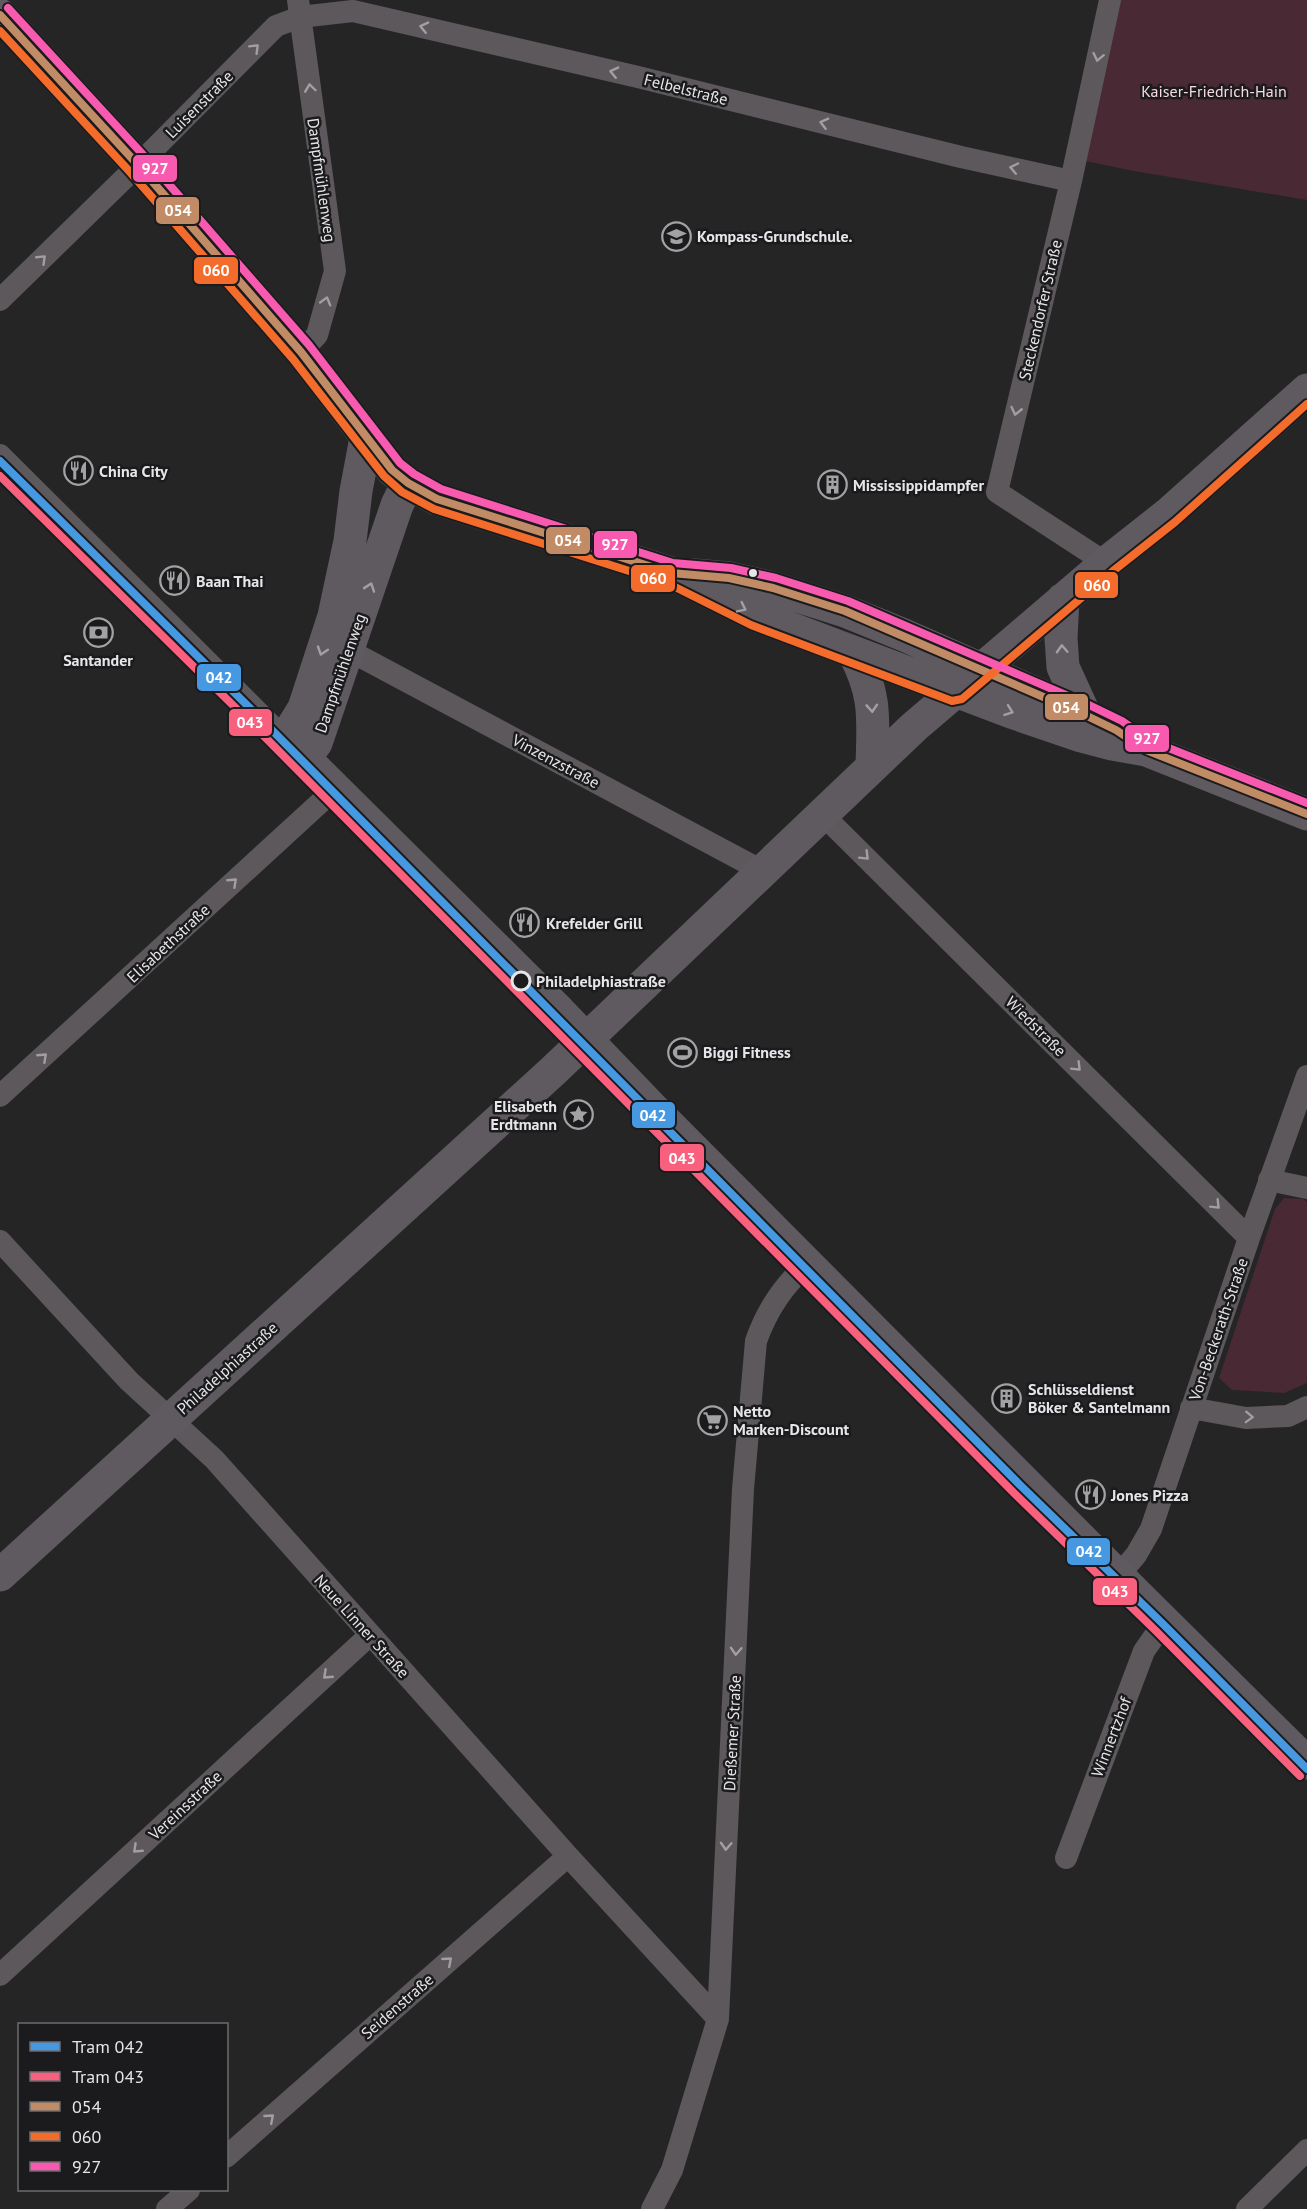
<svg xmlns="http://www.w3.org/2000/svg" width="1307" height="2209" font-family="'PT Sans',sans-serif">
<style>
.green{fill:#482934}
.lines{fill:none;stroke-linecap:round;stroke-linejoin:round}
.street{stroke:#5c585c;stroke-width:22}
.secondary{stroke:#5e5a5f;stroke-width:33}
.bus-1-casing{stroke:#1b1b1e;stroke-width:12}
.bus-2-casing{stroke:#1b1b1e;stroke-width:12}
.bus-3-casing{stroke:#1b1b1e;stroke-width:12}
.bus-1{stroke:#c18c65;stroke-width:8}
.bus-2{stroke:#f36c2b;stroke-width:8}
.bus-3{stroke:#f75aaf;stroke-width:8}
.tram-1-casing{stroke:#1b1b1e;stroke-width:12}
.tram-2-casing{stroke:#1b1b1e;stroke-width:12}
.tram-1{stroke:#4699e1;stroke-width:8}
.tram-2{stroke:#f8607d;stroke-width:8}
.oneway{stroke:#a19fa2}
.oneway2{stroke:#a2a0a4}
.bus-dot{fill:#e6e6e8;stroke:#1b1b1e;stroke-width:2}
.stop-dot{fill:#1b1b1e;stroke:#e6e6e8;stroke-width:3}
.labels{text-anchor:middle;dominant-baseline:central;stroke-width:5;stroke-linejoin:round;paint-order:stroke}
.street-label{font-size:16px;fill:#e6e6e8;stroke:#1b1b1e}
.park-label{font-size:16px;fill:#f9d8e1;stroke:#1b1b1e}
.poi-label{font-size:16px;font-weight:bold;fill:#e6e6e8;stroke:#1b1b1e;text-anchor:start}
.stop-label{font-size:16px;font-weight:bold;fill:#e6e6e8;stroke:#1b1b1e;text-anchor:start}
.line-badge{stroke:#1b1b1e;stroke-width:2}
.badge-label{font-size:16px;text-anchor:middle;font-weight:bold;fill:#fff}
</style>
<rect width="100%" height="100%" fill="#252526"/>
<!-- green -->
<path class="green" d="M 1100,0 L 1307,0 L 1307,200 L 1134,171 L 1066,157 Z
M 1284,1198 L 1303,1199 L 1307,1202 L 1307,1383 L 1284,1393 L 1232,1390 L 1219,1378 L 1275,1209 Z"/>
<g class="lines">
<!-- street -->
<path class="street" d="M 298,0 L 335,271 L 317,335 L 301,352
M 0,300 L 138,165 L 276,26 L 300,17 L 353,11 L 638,77 L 961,157 L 1071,181
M 0,455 L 284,738
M 1106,563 L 997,492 L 1071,181 L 1110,0
M 348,650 L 764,872
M 823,815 L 1249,1238
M 0,1096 L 335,789
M 1269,1180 L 1307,1188
M 0,1241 L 129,1381 L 214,1459 L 568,1856 L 718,2019
M 1191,1408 L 1246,1418 L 1288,1416 L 1307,1407
M 1118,1576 L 1136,1555 L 1151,1529 L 1249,1238 L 1307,1076
M 1066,1858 L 1144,1651 L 1165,1621
M 0,1975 L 370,1635
M 226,2157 L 568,1856
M 167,2209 L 189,2190
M 652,2209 L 672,2170 L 718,2019 L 743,1489 L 756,1341 C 767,1310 783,1285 808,1264
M 1247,2209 L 1307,2150"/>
<!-- secondary -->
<path class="secondary" d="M 0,15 L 138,165 L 301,352 L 392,470 L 408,483 L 437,499 L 671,573 L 755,615 L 1014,713 L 1078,735 L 1112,744 L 1146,750
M 366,438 L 356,491 L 350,541 L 334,616 L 304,708 L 290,731 L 284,738 L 556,1008 L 652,1108 L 1118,1576 L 1307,1763
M 694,575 L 729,578 L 773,588 L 845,611 L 904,635 L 1085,715 L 1116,730 L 1146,750 L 1307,814
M 1063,599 L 1061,638 L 1063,667 L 1085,715
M 854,653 C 877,696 873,720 872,767
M 304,758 L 316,743 L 397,505 L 408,483
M 0,1575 L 553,1071 L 914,727 L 1106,563 L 1168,514 L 1307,390"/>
<defs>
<path id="bus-1" d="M 0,15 L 138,165 L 301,352 L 392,470 L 408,483 L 437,499 L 671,573 L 729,578 L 773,588 L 845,611 L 1085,715 L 1116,730 L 1146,750 L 1307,814"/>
<path id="bus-2" d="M 0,31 L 130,172 L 293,359 L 384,476 L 402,492 L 434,509 L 667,583 L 751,625 L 952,701 L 962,699 L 1113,571 L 1175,522 L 1307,404"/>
<path id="bus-3" d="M 8,8 L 146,158 L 309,345 L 400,463 L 414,474 L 441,489 L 673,563 L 731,568 L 776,578 L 848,601 L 1089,705 L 1122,721 L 1151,741 L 1307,803"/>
</defs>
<!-- bus-1 casing -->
<use href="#bus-1" class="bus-1-casing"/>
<!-- bus-2 casing -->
<use href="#bus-2" class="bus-2-casing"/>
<!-- bus-3 casing -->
<use href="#bus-3" class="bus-3-casing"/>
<!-- bus-1 -->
<use href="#bus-1" class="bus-1"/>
<!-- bus-2 -->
<use href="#bus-2" class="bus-2"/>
<!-- bus-3 -->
<use href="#bus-3" class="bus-3"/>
<defs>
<path id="tram-1" d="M 0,461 L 257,715 L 1021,1486 L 1163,1624 L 1307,1769"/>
<path id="tram-2" d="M 0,476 L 250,722 L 1014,1493 L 1156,1631 L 1300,1776"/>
</defs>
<!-- tram-1 casing -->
<use href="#tram-1" class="tram-1-casing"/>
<!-- tram-2 casing -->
<use href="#tram-2" class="tram-2-casing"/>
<!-- tram-1 -->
<use href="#tram-1" class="tram-1"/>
<!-- tram-2 -->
<use href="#tram-2" class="tram-2"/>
</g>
<!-- one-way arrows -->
<defs><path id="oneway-chevron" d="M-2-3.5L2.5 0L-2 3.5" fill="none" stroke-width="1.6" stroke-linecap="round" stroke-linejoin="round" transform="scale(1.5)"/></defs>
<g class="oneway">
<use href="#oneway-chevron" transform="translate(424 27) rotate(-167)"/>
<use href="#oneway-chevron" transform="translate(255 48) rotate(-45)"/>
<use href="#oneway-chevron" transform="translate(1098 57) rotate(102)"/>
<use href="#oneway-chevron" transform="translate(614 72) rotate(-167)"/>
<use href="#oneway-chevron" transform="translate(310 88) rotate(-98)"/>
<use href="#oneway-chevron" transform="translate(824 123) rotate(-166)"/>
<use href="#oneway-chevron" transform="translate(1014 168) rotate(-168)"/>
<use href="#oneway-chevron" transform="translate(42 259) rotate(-44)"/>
<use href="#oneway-chevron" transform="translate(326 301) rotate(-74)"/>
<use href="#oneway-chevron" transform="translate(1016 411) rotate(103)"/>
<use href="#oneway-chevron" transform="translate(865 856) rotate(45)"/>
<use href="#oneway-chevron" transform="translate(233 882) rotate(-43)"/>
<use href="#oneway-chevron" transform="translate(43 1057) rotate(-43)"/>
<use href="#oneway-chevron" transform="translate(1077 1067) rotate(45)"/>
<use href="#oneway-chevron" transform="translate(1216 1205) rotate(45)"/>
<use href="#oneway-chevron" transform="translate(1249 1417) rotate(2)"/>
<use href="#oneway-chevron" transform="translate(736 1651) rotate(93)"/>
<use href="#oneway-chevron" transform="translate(327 1675) rotate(137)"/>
<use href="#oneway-chevron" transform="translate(726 1846) rotate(93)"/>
<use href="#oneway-chevron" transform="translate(137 1849) rotate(137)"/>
<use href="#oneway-chevron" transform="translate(448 1961) rotate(-41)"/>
<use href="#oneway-chevron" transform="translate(270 2118) rotate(-41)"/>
</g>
<g class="oneway2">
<use href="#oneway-chevron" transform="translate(370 587) rotate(-71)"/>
<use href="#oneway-chevron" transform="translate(742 608) rotate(26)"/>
<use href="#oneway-chevron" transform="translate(1062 649) rotate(-93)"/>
<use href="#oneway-chevron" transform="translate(322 651) rotate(108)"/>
<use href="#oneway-chevron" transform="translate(872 708) rotate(86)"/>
<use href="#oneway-chevron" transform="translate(1009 711) rotate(20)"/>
</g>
<!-- icons -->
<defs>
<symbol id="school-ring" viewBox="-11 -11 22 22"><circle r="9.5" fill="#1b1b1e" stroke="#a2a2a4" stroke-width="1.5"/><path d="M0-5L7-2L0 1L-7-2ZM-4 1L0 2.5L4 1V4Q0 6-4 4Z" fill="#a2a2a4"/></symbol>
<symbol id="restaurant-ring" viewBox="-11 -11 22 22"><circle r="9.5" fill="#1b1b1e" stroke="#a2a2a4" stroke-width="1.5"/><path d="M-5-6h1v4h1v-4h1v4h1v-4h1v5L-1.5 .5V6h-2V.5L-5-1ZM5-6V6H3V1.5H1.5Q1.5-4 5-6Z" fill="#a2a2a4"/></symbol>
<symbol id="building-ring" viewBox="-11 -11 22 22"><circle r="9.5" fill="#1b1b1e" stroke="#a2a2a4" stroke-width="1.5"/><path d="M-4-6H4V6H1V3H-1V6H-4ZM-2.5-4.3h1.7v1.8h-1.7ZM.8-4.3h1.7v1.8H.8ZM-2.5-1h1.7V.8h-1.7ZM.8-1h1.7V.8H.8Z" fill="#a2a2a4"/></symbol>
<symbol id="bank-ring" viewBox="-11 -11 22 22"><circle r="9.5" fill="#1b1b1e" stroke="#a2a2a4" stroke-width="1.5"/><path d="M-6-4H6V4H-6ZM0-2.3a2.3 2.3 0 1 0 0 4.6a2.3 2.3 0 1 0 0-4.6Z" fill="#a2a2a4"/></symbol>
<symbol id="stadium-ring" viewBox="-11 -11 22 22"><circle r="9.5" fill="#1b1b1e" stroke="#a2a2a4" stroke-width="1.5"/><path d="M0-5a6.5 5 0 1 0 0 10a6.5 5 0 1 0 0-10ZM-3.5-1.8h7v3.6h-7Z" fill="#a2a2a4"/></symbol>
<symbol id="sight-ring" viewBox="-11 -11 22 22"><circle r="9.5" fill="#1b1b1e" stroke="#a2a2a4" stroke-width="1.5"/><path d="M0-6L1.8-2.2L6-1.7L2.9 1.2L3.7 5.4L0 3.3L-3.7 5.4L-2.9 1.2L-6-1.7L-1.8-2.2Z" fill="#a2a2a4"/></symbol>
<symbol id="supermarket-ring" viewBox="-11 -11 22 22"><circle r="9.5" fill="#1b1b1e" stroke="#a2a2a4" stroke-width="1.5"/><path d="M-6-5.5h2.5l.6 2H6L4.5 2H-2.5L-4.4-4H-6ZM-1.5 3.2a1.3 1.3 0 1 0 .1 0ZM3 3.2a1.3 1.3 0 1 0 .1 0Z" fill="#a2a2a4"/></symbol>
</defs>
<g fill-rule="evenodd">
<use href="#school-ring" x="660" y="220" width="33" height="33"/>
<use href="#restaurant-ring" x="62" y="454" width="33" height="33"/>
<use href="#building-ring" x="816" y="468" width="33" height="33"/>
<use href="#restaurant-ring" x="158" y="564" width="33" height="33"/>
<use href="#bank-ring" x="82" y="616" width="33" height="33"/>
<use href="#restaurant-ring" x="508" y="906" width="33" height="33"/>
<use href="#stadium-ring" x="666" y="1036" width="33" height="33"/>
<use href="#sight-ring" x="562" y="1098" width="33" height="33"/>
<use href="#building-ring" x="990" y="1382" width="33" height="33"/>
<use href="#supermarket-ring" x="696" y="1404" width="33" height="33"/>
<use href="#restaurant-ring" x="1074" y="1478" width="33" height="33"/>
</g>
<!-- markers -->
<circle class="bus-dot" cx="753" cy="573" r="5"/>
<circle class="stop-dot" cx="521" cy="981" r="9"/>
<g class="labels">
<!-- street labels -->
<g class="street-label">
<text transform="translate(686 89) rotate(14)">Felbelstraße</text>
<text transform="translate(199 104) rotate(-45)">Luisenstraße</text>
<text transform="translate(322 180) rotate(82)">Dampfmühlenweg</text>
<text transform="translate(1040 310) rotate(-77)">Steckendorfer Straße</text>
<text transform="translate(340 673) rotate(-71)">Dampfmühlenweg</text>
<text transform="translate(556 761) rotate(28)">Vinzenzstraße</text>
<text transform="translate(168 943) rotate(-43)">Elisabethstraße</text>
<text transform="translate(1036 1026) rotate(45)">Wiedstraße</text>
<text transform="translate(1218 1329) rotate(-71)">Von-Beckerath-Straße</text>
<text transform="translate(227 1368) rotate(-42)">Philadelphiastraße</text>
<text transform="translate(362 1626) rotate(48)">Neue Linner Straße</text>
<text transform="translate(732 1733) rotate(-87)">Dießemer Straße</text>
<text transform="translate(1111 1737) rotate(-69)">Winnertzhof</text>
<text transform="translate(185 1805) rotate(-43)">Vereinsstraße</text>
<text transform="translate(397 2006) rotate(-41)">Seidenstraße</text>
</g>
<!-- park labels -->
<g class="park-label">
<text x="1214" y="91">Kaiser-Friedrich-Hain</text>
</g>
<!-- poi labels -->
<g class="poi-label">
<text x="697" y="236">Kompass-Grundschule.</text>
<text x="99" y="471">China City</text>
<text x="853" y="485">Mississippidampfer</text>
<text x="196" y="581">Baan Thai</text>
<text x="98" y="660" text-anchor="middle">Santander</text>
<text x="546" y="923">Krefelder Grill</text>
<text x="703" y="1052">Biggi Fitness</text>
<text x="557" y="1106" text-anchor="end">Elisabeth<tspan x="557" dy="18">Erdtmann</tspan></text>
<text x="1028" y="1389">Schlüsseldienst<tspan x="1028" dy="18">Böker &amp; Santelmann</tspan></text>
<text x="733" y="1411">Netto<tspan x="733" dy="18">Marken-Discount</tspan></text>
<text x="1111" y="1495">Jones Pizza</text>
</g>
<!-- stop labels -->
<g class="stop-label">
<text x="536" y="981">Philadelphiastraße</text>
</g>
</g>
<g class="line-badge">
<rect x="132" y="154" width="46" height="29" rx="6" fill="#f75aaf"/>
<rect x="155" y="196" width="45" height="29" rx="6" fill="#c18c65"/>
<rect x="193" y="256" width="46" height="29" rx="6" fill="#f36c2b"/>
<rect x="545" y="526" width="46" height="29" rx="6" fill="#c18c65"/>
<rect x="593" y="530" width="45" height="29" rx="6" fill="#f75aaf"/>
<rect x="630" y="564" width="46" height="29" rx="6" fill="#f36c2b"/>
<rect x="1074" y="571" width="45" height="28" rx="6" fill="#f36c2b"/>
<rect x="196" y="663" width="46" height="29" rx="6" fill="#4699e1"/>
<rect x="1044" y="693" width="45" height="28" rx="6" fill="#c18c65"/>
<rect x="228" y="708" width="45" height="29" rx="6" fill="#f8607d"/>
<rect x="1124" y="724" width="46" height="29" rx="6" fill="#f75aaf"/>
<rect x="631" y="1101" width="45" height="28" rx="6" fill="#4699e1"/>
<rect x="659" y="1143" width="46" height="29" rx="6" fill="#f8607d"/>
<rect x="1066" y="1537" width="45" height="29" rx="6" fill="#4699e1"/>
<rect x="1092" y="1577" width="46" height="29" rx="6" fill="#f8607d"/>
</g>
<g class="badge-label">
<text x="155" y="174">927</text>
<text x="178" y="216">054</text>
<text x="216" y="276">060</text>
<text x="568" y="546">054</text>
<text x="615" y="550">927</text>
<text x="653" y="584">060</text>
<text x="1097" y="591">060</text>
<text x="219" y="683">042</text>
<text x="1066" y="713">054</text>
<text x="250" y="728">043</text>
<text x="1147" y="744">927</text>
<text x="653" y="1121">042</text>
<text x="682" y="1164">043</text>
<text x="1089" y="1557">042</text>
<text x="1115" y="1597">043</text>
</g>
<!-- legend -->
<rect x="18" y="2023" width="210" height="168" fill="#1b1b1e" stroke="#6c6c6f" stroke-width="1.5"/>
<rect x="30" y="2042" width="30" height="9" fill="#4699e1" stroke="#6c6c6f" stroke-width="1.5"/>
<text x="72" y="2053" font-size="18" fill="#e6e6e8">Tram 042</text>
<rect x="30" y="2072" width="30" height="9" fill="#f8607d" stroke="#6c6c6f" stroke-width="1.5"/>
<text x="72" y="2083" font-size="18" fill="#e6e6e8">Tram 043</text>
<rect x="30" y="2102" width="30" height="9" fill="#c18c65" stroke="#6c6c6f" stroke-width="1.5"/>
<text x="72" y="2113" font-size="18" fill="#e6e6e8">054</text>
<rect x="30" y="2132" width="30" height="9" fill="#f36c2b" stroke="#6c6c6f" stroke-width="1.5"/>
<text x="72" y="2143" font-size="18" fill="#e6e6e8">060</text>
<rect x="30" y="2162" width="30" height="9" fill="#f75aaf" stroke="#6c6c6f" stroke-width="1.5"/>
<text x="72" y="2173" font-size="18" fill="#e6e6e8">927</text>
</svg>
